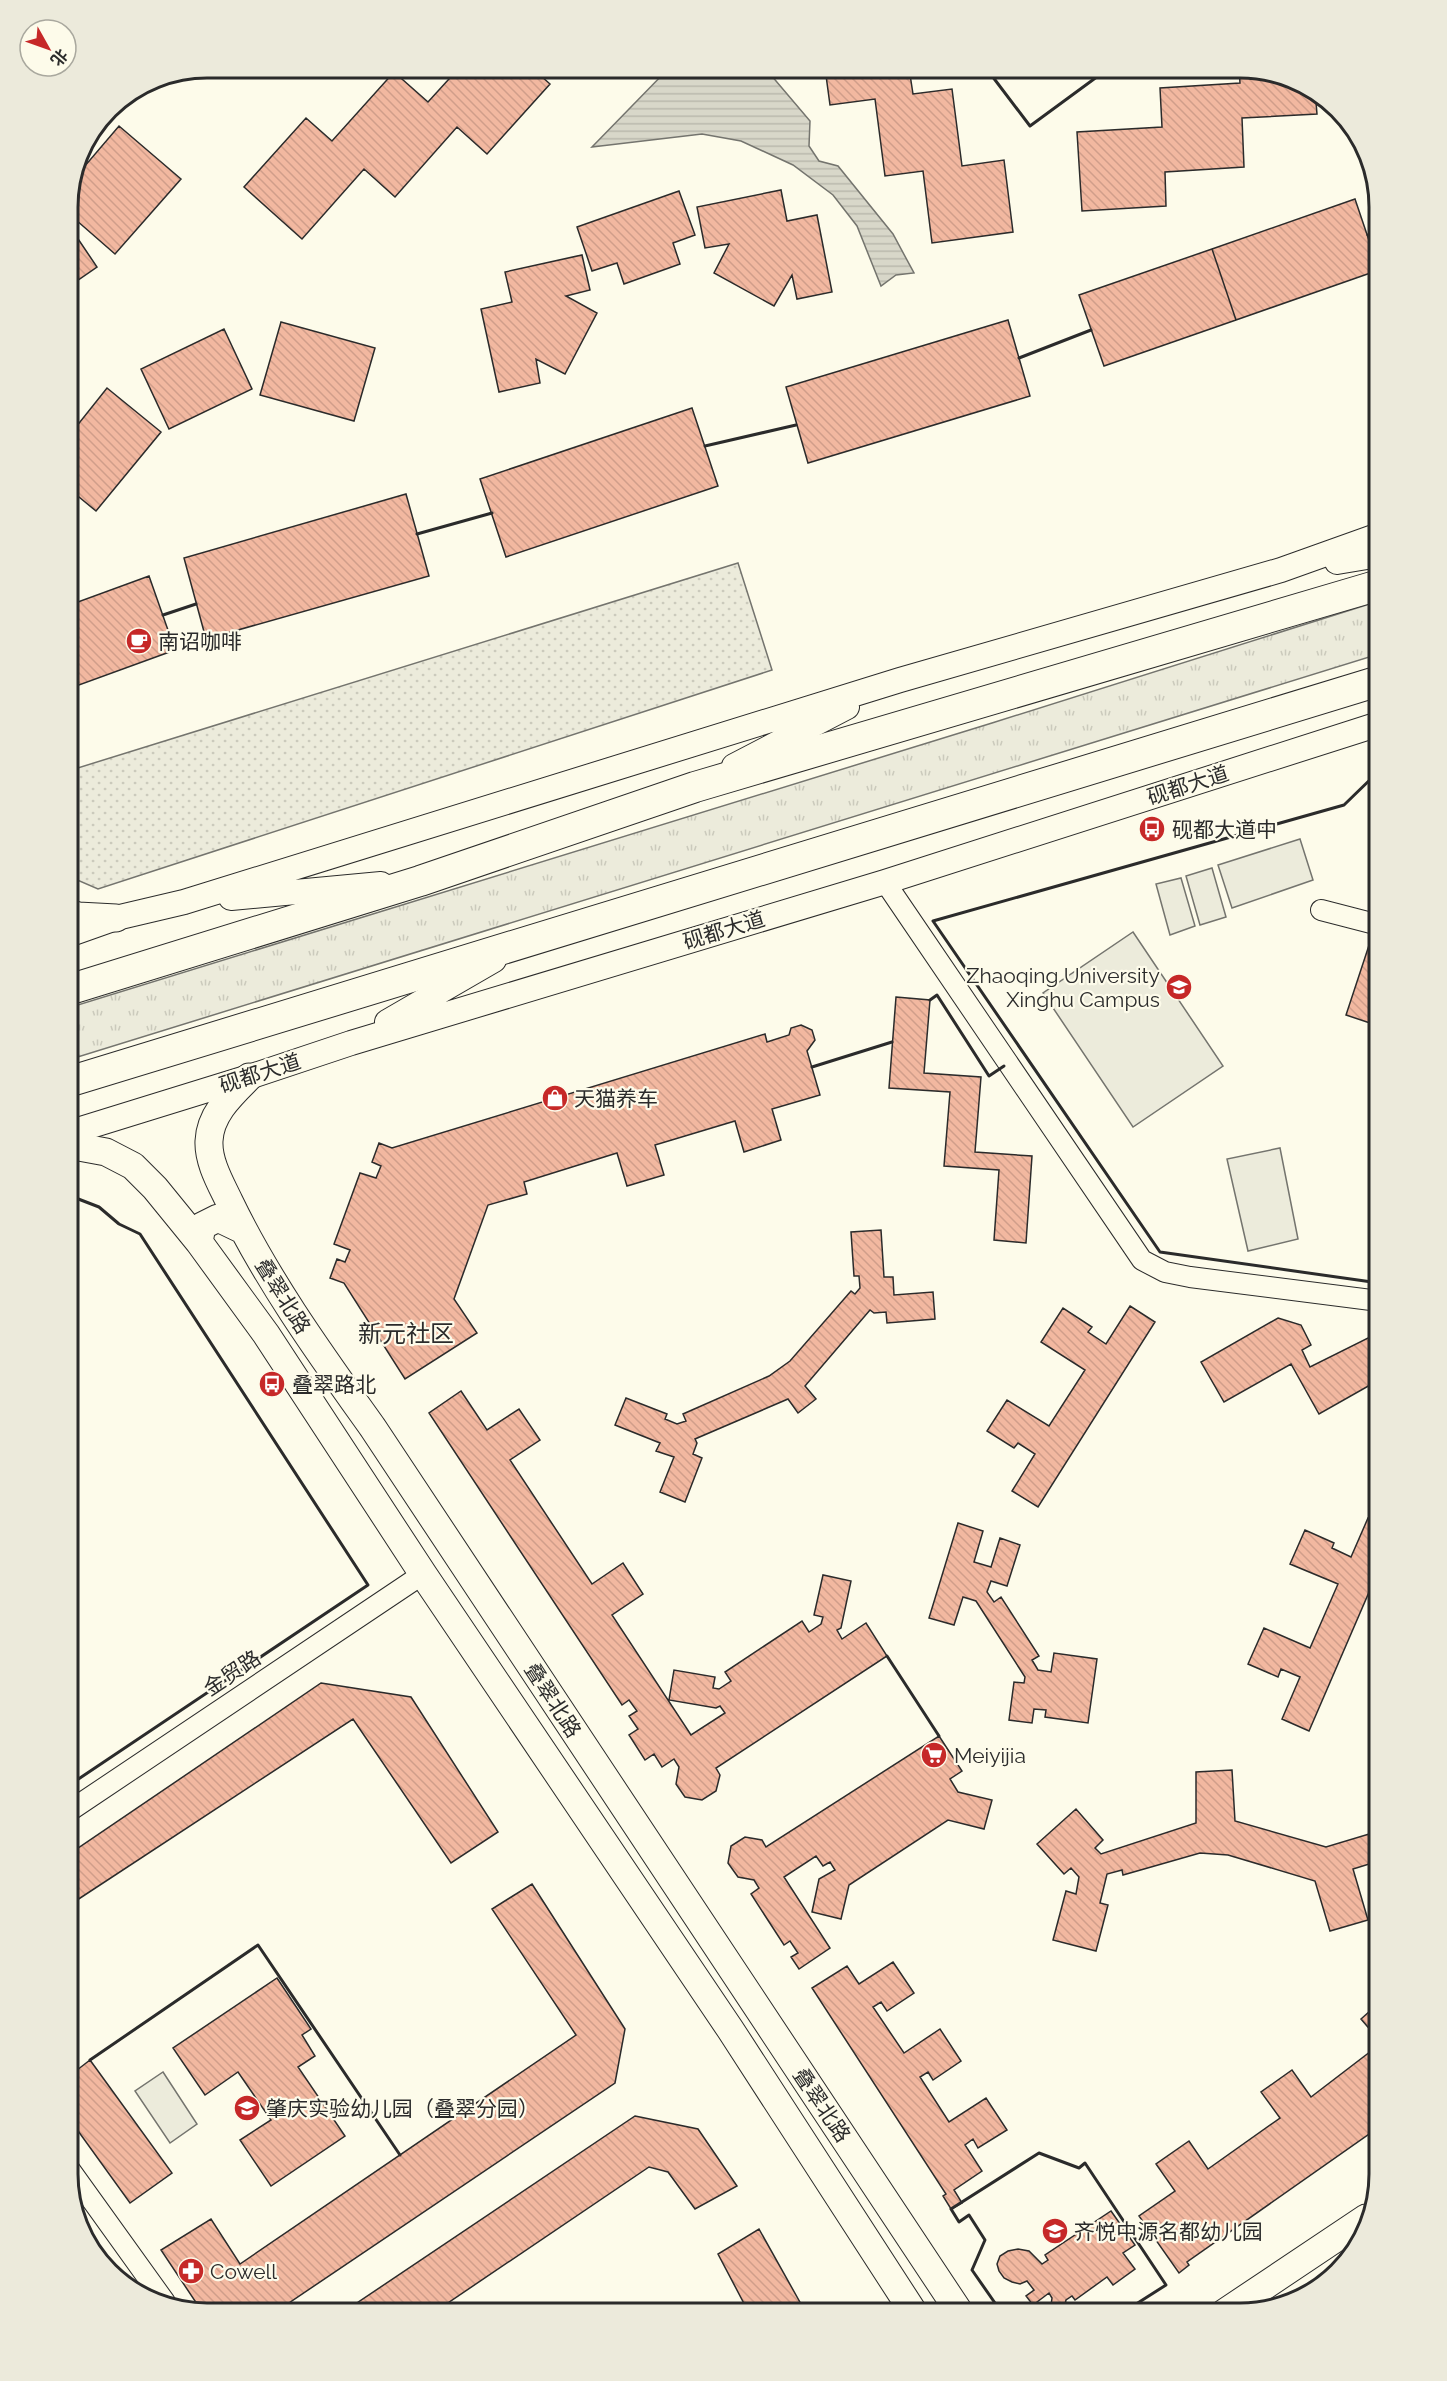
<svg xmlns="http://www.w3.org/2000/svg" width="1447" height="2381" font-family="Raleway,'Noto Sans SC',sans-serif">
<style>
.grass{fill:url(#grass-tufts);stroke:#74746e;stroke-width:1.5}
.garden{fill:url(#garden-dots);stroke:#74746e;stroke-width:1.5}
.pitch{fill:#ecebdb;stroke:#74746e;stroke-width:1.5}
.water{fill:url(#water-rules);stroke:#74746e;stroke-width:1.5}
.building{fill:url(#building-back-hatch);stroke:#2b2b2b;stroke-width:1.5}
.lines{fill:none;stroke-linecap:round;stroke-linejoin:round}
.minor-casing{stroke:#2b2b2b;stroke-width:22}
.tertiary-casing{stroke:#2b2b2b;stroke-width:26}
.secondary-casing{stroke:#2b2b2b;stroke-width:29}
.primary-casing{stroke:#2b2b2b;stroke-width:32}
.minor{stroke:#fdfbea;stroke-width:20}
.tertiary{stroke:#fdfbea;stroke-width:24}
.secondary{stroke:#fdfbea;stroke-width:27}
.primary{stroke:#fdfbea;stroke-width:30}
.wall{stroke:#2b2b2b;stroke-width:3}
.labels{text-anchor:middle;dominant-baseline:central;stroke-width:4.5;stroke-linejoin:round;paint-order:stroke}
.poi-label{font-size:21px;fill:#2b2b2b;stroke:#fdfbea;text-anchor:start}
.street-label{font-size:21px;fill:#2b2b2b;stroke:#fdfbea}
.quarter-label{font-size:24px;fill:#2b2b2b;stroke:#fdfbea}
.rim{fill:none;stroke:#2b2b2b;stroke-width:3}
</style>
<defs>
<pattern id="grass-tufts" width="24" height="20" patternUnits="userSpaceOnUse" patternTransform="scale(1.5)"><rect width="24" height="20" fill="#ecebdb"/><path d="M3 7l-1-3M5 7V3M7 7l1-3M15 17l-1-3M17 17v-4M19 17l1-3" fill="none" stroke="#cbcabc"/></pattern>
<pattern id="garden-dots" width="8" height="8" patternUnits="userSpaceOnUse" patternTransform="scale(1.5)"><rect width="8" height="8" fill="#ecebdb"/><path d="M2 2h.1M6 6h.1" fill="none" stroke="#cbcabc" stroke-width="1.8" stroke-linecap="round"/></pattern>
<pattern id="water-rules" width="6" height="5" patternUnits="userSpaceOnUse" patternTransform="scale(1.5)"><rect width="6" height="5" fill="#d8d7c9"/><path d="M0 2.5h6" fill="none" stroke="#bab9ad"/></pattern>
<pattern id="building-back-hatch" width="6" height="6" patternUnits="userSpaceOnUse" patternTransform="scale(1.5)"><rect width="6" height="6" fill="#f2b8a0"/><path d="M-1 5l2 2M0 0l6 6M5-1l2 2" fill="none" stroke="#d09e8a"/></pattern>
</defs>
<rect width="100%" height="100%" fill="#fdfbea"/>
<!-- grass -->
<path class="grass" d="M 1379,601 L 1379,654 L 68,1060 L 68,1008 L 992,723 Z"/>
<!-- garden -->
<path class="garden" d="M 738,563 L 772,670 L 98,889 L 68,876 L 68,771 Z"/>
<!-- pitch -->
<path class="pitch" d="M 1300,839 L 1313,880 L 1232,908 L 1218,865 Z
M 1212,868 L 1226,917 L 1200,925 L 1186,876 Z
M 1181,878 L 1195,926 L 1170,935 L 1156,884 Z
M 1133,932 L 1223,1066 L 1133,1127 L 1043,993 Z
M 1280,1148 L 1298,1239 L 1248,1251 L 1227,1159 Z
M 163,2072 L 197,2124 L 170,2143 L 135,2091 Z"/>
<!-- water -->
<path class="water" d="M 669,68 L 765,68 L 810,121 L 809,146 L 819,161 L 838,166 L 893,234 L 914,273 L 896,275 L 881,286 L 857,226 L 833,195 L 793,165 L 741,141 L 702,134 L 592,147 Z"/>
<!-- building -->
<path class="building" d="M 459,68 L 532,68 L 550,84 L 487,154 L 457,127 L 395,197 L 364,169 L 302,239 L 244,187 L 306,118 L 332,141 L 394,72 L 428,102 Z
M 596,68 L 614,68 L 606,77 Z
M 825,68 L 909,68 L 913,94 L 952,89 L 962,166 L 1004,160 L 1013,232 L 932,243 L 923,171 L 885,176 L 875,99 L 830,105 Z
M 1239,68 L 1249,68 L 1315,90 L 1317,114 L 1242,118 L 1244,167 L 1165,172 L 1166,206 L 1082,211 L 1077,132 L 1162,127 L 1160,88 L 1240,83 Z
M 119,126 L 181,179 L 115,254 L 68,213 L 68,198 L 72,181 Z
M 781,190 L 787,221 L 817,215 L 832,292 L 797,299 L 792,275 L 774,306 L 714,273 L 729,244 L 705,248 L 697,207 Z
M 679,191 L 695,235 L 673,243 L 680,264 L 624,284 L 617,263 L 592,271 L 577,227 Z
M 1355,199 L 1379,270 L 1236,320 L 1212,249 Z
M 68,224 L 97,267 L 68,287 Z
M 1212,249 L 1236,320 L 1104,366 L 1079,295 Z
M 582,255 L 590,290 L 566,296 L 597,313 L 565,374 L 536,359 L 540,383 L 499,392 L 481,309 L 512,302 L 505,272 Z
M 1008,320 L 1030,396 L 808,463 L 786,387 Z
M 281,322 L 375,348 L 354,421 L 260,395 Z
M 224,329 L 252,389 L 169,429 L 141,369 Z
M 107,388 L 161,432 L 96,511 L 68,488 L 68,437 Z
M 692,408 L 718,486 L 506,557 L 480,479 Z
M 406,494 L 429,576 L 206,639 L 184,558 Z
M 149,576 L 175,650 L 68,689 L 68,599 L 78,602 Z
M 1379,915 L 1379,1015 L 1376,1025 L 1346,1015 Z
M 896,997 L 930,1000 L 924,1073 L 981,1077 L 975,1152 L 1032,1156 L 1026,1243 L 994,1240 L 999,1170 L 944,1166 L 950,1092 L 889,1088 Z
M 801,1025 L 812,1030 L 815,1040 L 807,1051 L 820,1095 L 772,1109 L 781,1140 L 744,1152 L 735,1121 L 655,1145 L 664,1175 L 627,1186 L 617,1153 L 524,1182 L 527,1194 L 488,1205 L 454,1299 L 477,1333 L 405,1379 L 344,1283 L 330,1278 L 337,1259 L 345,1262 L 350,1250 L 334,1244 L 360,1173 L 376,1178 L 381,1166 L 372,1162 L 379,1143 L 392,1148 L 765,1034 L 767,1042 L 789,1035 L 791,1028 Z
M 881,1230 L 884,1277 L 893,1277 L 894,1295 L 933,1292 L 935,1319 L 887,1323 L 886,1312 L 874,1313 L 870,1310 L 805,1386 L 816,1399 L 798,1413 L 788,1399 L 695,1439 L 697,1443 L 693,1454 L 702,1458 L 685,1502 L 660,1492 L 674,1457 L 656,1451 L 660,1443 L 615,1425 L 626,1398 L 667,1414 L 665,1419 L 677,1424 L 686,1421 L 683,1414 L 769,1376 L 790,1361 L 851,1291 L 855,1294 L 860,1288 L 859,1276 L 854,1276 L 851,1232 Z
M 1130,1306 L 1155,1322 L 1038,1507 L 1012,1491 L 1035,1454 L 1018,1443 L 1014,1448 L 987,1431 L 1007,1400 L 1049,1426 L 1085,1370 L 1041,1342 L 1063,1308 L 1092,1327 L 1088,1332 L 1106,1344 Z
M 1278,1318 L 1301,1325 L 1311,1345 L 1302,1350 L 1310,1367 L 1372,1336 L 1379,1338 L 1379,1380 L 1319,1414 L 1291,1364 L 1224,1402 L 1201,1362 Z
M 461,1391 L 487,1430 L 519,1409 L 540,1440 L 510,1460 L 592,1584 L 623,1563 L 643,1594 L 612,1615 L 691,1735 L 725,1713 L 720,1706 L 716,1708 L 669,1700 L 674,1670 L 715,1677 L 713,1688 L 719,1689 L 731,1681 L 725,1672 L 802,1621 L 809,1632 L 821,1624 L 823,1617 L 814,1615 L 823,1575 L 851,1581 L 841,1628 L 837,1630 L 842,1639 L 866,1623 L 887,1656 L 716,1768 L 720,1775 L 716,1791 L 702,1800 L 685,1797 L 676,1784 L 679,1767 L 674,1759 L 662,1767 L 654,1754 L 645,1760 L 629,1735 L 638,1729 L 629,1716 L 637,1711 L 629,1700 L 622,1705 L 429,1413 Z
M 1368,1518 L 1379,1522 L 1379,1569 L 1309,1731 L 1282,1719 L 1300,1677 L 1281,1669 L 1278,1677 L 1248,1664 L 1264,1628 L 1310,1648 L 1338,1584 L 1290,1564 L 1305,1530 L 1334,1543 L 1332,1548 L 1351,1557 Z
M 958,1523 L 983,1531 L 974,1562 L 991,1567 L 1000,1538 L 1020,1545 L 1007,1586 L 991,1581 L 987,1592 L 994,1602 L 1001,1597 L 1039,1656 L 1032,1660 L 1038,1670 L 1051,1672 L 1054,1653 L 1097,1659 L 1088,1723 L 1045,1717 L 1046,1710 L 1034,1709 L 1032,1723 L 1009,1720 L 1014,1682 L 1024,1683 L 1025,1677 L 976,1601 L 963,1597 L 954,1625 L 929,1618 Z
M 321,1683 L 411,1697 L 498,1832 L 451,1863 L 353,1719 L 68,1906 L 68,1855 Z
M 939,1736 L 962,1771 L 950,1779 L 958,1792 L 992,1800 L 984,1829 L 948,1820 L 849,1885 L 841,1919 L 812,1912 L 819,1879 L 835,1870 L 830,1862 L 823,1866 L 816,1856 L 784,1877 L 830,1948 L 799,1969 L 791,1957 L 798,1953 L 790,1941 L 784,1945 L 751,1894 L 759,1888 L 754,1880 L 738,1877 L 728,1863 L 731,1846 L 745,1837 L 762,1840 L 766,1847 Z
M 1232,1770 L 1235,1821 L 1326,1847 L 1379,1831 L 1379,1861 L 1353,1869 L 1368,1920 L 1330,1931 L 1315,1881 L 1228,1855 L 1200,1853 L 1123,1875 L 1122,1870 L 1107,1874 L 1100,1903 L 1108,1905 L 1096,1951 L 1053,1940 L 1066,1891 L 1076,1894 L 1079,1877 L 1071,1868 L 1064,1874 L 1037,1844 L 1076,1809 L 1103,1840 L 1095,1848 L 1101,1854 L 1196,1823 L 1196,1772 Z
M 532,1884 L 625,2029 L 615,2083 L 274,2313 L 203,2313 L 161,2250 L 211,2219 L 240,2264 L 576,2035 L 492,1909 Z
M 893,1962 L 914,1993 L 887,2011 L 881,2002 L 873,2007 L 904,2053 L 940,2029 L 961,2061 L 933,2080 L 928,2072 L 920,2077 L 949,2122 L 986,2098 L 1007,2130 L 978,2148 L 973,2139 L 965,2145 L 982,2171 L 954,2190 L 962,2203 L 951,2209 L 943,2196 L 946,2194 L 812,1988 L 847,1966 L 859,1984 Z
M 277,1978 L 311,2029 L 302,2035 L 315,2056 L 298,2067 L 345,2136 L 271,2186 L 240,2140 L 271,2120 L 238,2072 L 205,2095 L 173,2048 Z
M 1379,2003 L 1379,2040 L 1361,2019 Z
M 1379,2045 L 1379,2127 L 1187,2262 L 1189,2265 L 1179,2273 L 1139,2216 L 1175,2191 L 1156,2164 L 1189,2141 L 1208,2169 L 1280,2118 L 1261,2092 L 1292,2070 L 1311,2097 Z
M 90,2060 L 172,2173 L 130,2203 L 68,2117 L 68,2077 Z
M 635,2116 L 698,2129 L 737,2186 L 695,2209 L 668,2172 L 649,2167 L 433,2313 L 342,2313 Z
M 1111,2211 L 1135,2245 L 1123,2253 L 1135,2269 L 1113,2285 L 1107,2277 L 1075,2300 L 1072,2296 L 1066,2300 L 1063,2313 L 1050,2313 L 1052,2298 L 1049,2293 L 1033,2305 L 1026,2296 L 1034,2290 L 1027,2281 L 1020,2284 L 1012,2282 L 1004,2278 L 999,2271 L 997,2264 L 1000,2256 L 1008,2251 L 1018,2249 L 1029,2251 L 1042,2264 L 1048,2260 L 1045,2255 Z
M 759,2229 L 801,2304 L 806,2313 L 749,2313 L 718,2254 Z"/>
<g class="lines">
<defs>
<path id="minor" d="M 885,882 L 1142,1260 L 1165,1272 L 1190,1277 L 1379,1301
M 1321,910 L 1379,925
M 68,1812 L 423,1574
M 68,2167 L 165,2302"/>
<path id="tertiary" d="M 1337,562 L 1379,555
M 734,766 L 847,707
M 231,898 L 381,884
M 68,935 L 116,918 L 184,902 L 900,680 L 1281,570 L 1379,535
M 387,1022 L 494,960
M 68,1133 L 249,1077 L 351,1043 L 885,882 L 1379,724"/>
<path id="secondary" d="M 68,913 L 78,916 L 116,918
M 249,1077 C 231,1095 210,1114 209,1141 C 208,1162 221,1184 229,1201 C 268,1282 321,1355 373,1428 L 960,2313
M 68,1145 L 106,1152 L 133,1166 L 155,1188 L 199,1242 L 266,1334 L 423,1574 L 730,2029 L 914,2313
M 199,1242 L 202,1226 L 218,1218 L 243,1230
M 1224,2313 L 1366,2218"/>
<path id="primary" d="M 68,990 L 420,881 L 695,787 L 1379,585
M 68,1082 L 1379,681"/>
</defs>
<!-- minor casing -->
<use href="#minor" class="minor-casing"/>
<!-- tertiary casing -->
<use href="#tertiary" class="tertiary-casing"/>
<!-- secondary casing -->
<use href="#secondary" class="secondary-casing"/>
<!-- primary casing -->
<use href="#primary" class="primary-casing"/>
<!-- minor -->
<use href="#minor" class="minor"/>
<!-- tertiary -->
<use href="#tertiary" class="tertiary"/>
<!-- secondary -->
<use href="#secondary" class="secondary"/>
<!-- primary -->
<use href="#primary" class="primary"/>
<!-- wall -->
<path class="wall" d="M 986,68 L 1030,126 L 1109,68
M 1368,235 L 1379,232
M 1019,358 L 1091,330
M 705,446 L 796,425
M 417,534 L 492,513
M 163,615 L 196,604
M 930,1000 L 937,995 L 989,1076 L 1004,1066
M 812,1067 L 892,1042
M 1379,1283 L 1160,1252 L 933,921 L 1344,805 L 1379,771
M 887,1656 L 939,1736
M 68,1786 L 368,1585 L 140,1234 L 119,1224 L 99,1207 L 68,1195
M 90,2060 L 258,1945 L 400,2155
M 1007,2313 L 995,2303 L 972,2270 L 985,2240 L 969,2215 L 959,2222 L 951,2209 L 1039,2153 L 1079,2168 L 1085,2163 L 1166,2285 L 1122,2313"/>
</g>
<!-- icons -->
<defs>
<symbol id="cafe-disc" viewBox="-11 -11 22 22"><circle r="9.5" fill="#c62828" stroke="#fdfbea"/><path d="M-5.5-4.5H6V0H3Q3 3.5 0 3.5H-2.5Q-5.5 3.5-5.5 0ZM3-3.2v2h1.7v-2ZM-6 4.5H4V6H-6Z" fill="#fff"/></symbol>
<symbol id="bus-disc" viewBox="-11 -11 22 22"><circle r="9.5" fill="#c62828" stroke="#fdfbea"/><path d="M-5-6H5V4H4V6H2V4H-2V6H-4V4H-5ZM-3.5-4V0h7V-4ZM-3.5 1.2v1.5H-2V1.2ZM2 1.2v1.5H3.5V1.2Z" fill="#fff"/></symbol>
<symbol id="university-disc" viewBox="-11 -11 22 22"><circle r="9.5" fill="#c62828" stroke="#fdfbea"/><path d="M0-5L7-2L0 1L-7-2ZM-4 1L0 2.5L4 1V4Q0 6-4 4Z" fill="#fff"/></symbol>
<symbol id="shop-disc" viewBox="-11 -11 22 22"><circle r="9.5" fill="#c62828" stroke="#fdfbea"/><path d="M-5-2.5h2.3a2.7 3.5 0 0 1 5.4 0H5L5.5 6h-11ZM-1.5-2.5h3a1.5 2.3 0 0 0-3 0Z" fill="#fff"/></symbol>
<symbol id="supermarket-disc" viewBox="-11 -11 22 22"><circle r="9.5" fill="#c62828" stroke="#fdfbea"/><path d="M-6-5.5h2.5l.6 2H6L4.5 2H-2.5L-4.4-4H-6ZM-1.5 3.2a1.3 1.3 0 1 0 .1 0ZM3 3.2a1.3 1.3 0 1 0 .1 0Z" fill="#fff"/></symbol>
<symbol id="school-disc" viewBox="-11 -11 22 22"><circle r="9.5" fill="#c62828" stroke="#fdfbea"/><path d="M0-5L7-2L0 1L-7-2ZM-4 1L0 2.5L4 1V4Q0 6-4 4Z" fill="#fff"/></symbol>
<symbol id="pharmacy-disc" viewBox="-11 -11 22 22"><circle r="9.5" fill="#c62828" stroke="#fdfbea"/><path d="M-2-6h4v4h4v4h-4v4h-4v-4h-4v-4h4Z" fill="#fff"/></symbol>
</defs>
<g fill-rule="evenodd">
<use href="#cafe-disc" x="124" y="626" width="30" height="30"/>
<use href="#bus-disc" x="1137" y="814" width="30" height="30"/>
<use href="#university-disc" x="1164" y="972" width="30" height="30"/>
<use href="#shop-disc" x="540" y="1083" width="30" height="30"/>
<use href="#bus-disc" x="257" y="1369" width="30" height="30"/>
<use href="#supermarket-disc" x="919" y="1740" width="30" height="30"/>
<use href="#school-disc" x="232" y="2093" width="30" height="30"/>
<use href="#school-disc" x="1040" y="2216" width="30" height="30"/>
<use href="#pharmacy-disc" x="176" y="2256" width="30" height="30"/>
</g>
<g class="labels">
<!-- poi labels -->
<g class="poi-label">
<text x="158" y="641">南诏咖啡</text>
<text x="1172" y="829">砚都大道中</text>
<text x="1160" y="975" text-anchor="end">Zhaoqing University<tspan x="1160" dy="24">Xinghu Campus</tspan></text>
<text x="574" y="1098">天猫养车</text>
<text x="292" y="1384">叠翠路北</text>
<text x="954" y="1755">Meiyijia</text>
<text x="266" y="2108">肇庆实验幼儿园（叠翠分园）</text>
<text x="1074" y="2231">齐悦中源名都幼儿园</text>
<text x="210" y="2271">Cowell</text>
</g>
<!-- street labels -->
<g class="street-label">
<text transform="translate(1188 785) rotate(-18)">砚都大道</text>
<text transform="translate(724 930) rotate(-17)">砚都大道</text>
<text transform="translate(260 1073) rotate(-18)">砚都大道</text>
<text transform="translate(283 1296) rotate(58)">叠翠北路</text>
<text transform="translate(232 1673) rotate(-34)">金贸路</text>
<text transform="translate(553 1700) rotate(57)">叠翠北路</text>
<text transform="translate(822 2105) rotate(56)">叠翠北路</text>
</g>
<!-- quarter labels -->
<g class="quarter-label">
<text x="406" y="1333">新元社区</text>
</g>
</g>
<!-- crop -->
<path d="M0 0H1447V2381H0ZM207 78H1240A129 129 0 0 1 1369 207V2174A129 129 0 0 1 1240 2303H207A129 129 0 0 1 78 2174V207A129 129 0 0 1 207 78Z" fill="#eceadb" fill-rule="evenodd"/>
<path class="rim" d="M207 78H1240A129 129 0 0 1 1369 207V2174A129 129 0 0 1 1240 2303H207A129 129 0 0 1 78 2174V207A129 129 0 0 1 207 78Z"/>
<!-- north arrow -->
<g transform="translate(48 48) rotate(130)"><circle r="28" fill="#fdfbea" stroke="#a9a89e" stroke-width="1.5"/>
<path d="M0-4.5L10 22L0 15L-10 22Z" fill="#c62828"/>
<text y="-9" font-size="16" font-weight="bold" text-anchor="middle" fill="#2b2b2b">北</text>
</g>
</svg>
